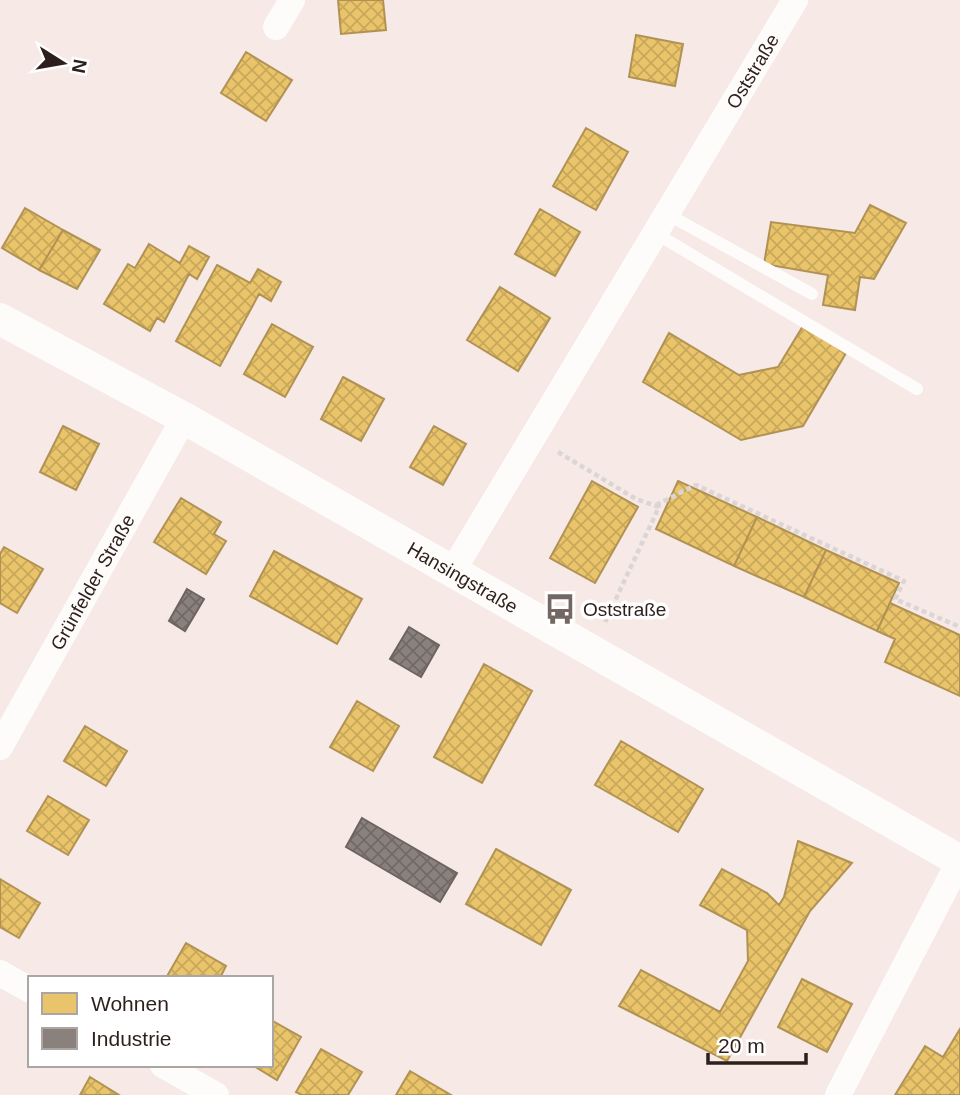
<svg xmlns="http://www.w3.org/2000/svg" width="960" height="1095" font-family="Arial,sans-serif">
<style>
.homes{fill:url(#homes-cross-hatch);stroke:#b19253;stroke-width:2}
.industry{fill:url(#industry-cross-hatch);stroke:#6e645f;stroke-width:2}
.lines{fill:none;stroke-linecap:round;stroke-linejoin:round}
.path{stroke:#dbd6d5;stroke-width:4.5;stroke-dasharray:5 3.5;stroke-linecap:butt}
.service{stroke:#fefcfb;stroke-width:12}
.minor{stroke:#fefcfb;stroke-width:26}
.tertiary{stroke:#fefcfb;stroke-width:32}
.labels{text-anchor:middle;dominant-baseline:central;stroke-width:7;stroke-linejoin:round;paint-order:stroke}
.street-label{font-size:19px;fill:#2d1f1c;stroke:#fff}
.poi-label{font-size:19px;fill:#2d1f1c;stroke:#fff;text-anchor:start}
</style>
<defs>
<pattern id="homes-cross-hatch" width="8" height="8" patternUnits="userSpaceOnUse" patternTransform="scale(1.75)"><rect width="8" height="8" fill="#e9c46a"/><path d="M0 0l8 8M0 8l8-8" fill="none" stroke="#c8a85b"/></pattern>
<pattern id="industry-cross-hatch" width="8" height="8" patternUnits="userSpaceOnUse" patternTransform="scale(1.75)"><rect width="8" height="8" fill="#8a817c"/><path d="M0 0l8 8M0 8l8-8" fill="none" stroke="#716965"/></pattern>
</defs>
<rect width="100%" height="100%" fill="#f6e9e6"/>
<!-- homes -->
<path class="homes" d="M 338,0 L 383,0 L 386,30 L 341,34 Z
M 636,35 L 683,44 L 675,86 L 629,77 Z
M 246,52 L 292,80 L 266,121 L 221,93 Z
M 586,128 L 628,152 L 596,210 L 553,186 Z
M 870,205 L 906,223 L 874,279 L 860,277 L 855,310 L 823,305 L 828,275 L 764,264 L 771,222 L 855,233 Z
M 25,208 L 63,230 L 39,270 L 2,248 Z
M 540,209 L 580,232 L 555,276 L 515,254 Z
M 63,230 L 100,250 L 77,289 L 39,270 Z
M 149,244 L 180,263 L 189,246 L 209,257 L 197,279 L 189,274 L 164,322 L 157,318 L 150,331 L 104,304 L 128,264 L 135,268 Z
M 217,265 L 250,283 L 258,269 L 281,282 L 271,301 L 259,294 L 220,366 L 176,341 Z
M 500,287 L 550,318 L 518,371 L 467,340 Z
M 272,324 L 313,347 L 285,397 L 244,374 Z
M 803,326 L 846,353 L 803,426 L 741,440 L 643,382 L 669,333 L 739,375 L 778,367 Z
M 343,377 L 384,399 L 361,441 L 321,419 Z
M 63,426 L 99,444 L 76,490 L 40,472 Z
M 434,426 L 466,444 L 443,485 L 410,467 Z
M 592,481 L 638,507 L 595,583 L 550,558 Z
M 678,481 L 757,517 L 734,566 L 656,529 Z
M 181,498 L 221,522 L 214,534 L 226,541 L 206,574 L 154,542 Z
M 757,517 L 826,550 L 804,597 L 734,566 Z
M 4,547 L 43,569 L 17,613 L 0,603 L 0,554 Z
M 826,550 L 899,583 L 877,631 L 804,597 Z
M 274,551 L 362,599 L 337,644 L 250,596 Z
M 890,603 L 960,635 L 960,696 L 885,662 L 895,639 L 877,631 Z
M 484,664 L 532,691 L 482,783 L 434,757 Z
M 357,701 L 399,726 L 373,771 L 330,747 Z
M 85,726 L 127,751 L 106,786 L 64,761 Z
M 621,741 L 703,789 L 678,832 L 595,785 Z
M 48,796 L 89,820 L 68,855 L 27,831 Z
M 798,841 L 852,863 L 810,911 L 727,1061 L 619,1006 L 641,970 L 720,1012 L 748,961 L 747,930 L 700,905 L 722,869 L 767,893 L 779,905 L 784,897 Z
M 496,849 L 571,890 L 541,945 L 466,904 Z
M 0,879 L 40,903 L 19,938 L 0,927 Z
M 186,943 L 226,966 L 220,978 L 166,978 Z
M 802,979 L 852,1004 L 827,1052 L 778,1027 Z
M 271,1020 L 301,1037 L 277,1080 L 252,1065 L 271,1065 Z
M 960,1029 L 960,1095 L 895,1095 L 925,1046 L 943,1057 Z
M 321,1049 L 362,1072 L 348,1095 L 302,1095 L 296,1092 Z
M 410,1071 L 451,1095 L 396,1095 Z
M 90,1077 L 119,1095 L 80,1095 Z"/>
<!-- industry -->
<path class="industry" d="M 187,589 L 204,599 L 185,631 L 169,621 Z
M 409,627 L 439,645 L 421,677 L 390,659 Z
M 362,818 L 457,873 L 440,902 L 346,847 Z"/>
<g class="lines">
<!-- path -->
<path class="path" d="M 558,452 L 636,499 L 659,507 L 605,622
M 656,505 L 696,485 L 904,581 L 895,599 L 960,627"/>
<!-- service -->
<path class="service" d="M 667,214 L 812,294
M 655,233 L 917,389"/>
<!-- minor -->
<g class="minor">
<path d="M 276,27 L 292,0"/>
<path id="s1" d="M 452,572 L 795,0"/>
<path id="s2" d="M 0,747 L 184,418"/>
<path d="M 0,973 L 30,990"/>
<path d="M 163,1065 L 216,1095"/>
<path d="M 838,1095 L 960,860"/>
</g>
<!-- tertiary -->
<path class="tertiary" id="s3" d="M 0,319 L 184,418 L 960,861"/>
</g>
<!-- icons -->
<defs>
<symbol id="bus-bare" viewBox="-9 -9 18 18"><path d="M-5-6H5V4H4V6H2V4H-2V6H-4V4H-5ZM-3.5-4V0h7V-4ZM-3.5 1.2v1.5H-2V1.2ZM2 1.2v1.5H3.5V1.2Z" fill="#736663" stroke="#fff" stroke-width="2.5" paint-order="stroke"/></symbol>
</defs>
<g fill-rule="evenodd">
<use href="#bus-bare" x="538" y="587" width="44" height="44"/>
</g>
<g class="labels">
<!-- street labels -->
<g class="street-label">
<text stroke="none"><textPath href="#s1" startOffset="584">Oststraße</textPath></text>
<text stroke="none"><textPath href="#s3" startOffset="530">Hansingstraße</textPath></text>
<text stroke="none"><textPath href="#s2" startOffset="189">Grünfelder Straße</textPath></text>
</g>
<!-- poi labels -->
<g class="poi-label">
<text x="583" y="609">Oststraße</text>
</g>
</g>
<!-- legend -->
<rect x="28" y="976" width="245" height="91" fill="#ffffff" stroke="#aba5a4" stroke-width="2"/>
<rect x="42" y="993" width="35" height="21" fill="#e9c46a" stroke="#aba5a4" stroke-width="2"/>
<text x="91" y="1011" font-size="21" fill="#2d1f1c">Wohnen</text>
<rect x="42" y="1028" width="35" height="21" fill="#8a817c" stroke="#aba5a4" stroke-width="2"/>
<text x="91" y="1046" font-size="21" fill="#2d1f1c">Industrie</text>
<!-- north arrow -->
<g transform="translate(63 63) rotate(101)" stroke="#ffffff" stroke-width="5" paint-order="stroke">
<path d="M0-5L12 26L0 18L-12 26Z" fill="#2d1f1c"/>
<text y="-10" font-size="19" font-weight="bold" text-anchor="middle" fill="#2d1f1c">N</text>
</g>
<!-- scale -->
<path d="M708 1053v10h98v-10" fill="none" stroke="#2d1f1c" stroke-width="3.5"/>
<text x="718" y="1053" font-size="21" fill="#2d1f1c" stroke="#ffffff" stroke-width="5" paint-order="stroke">20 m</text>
</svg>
